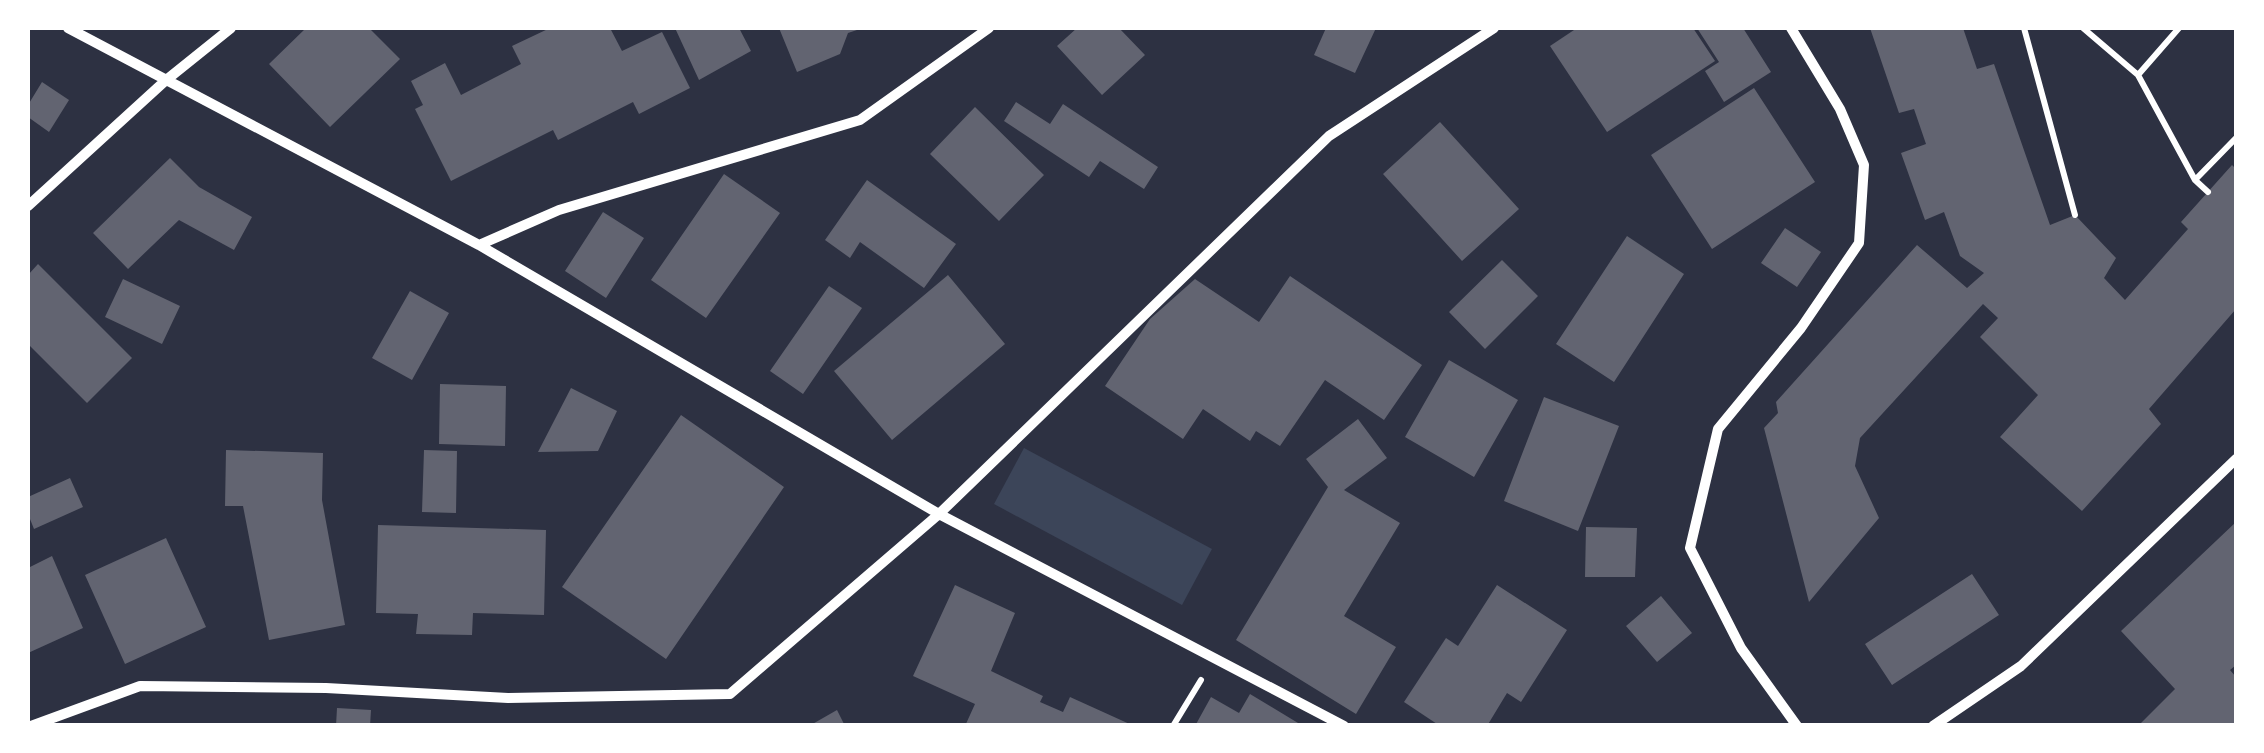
<svg xmlns="http://www.w3.org/2000/svg" width="2264" height="753" font-family="Figtree,sans-serif">
<style>
.green{fill:#3c4559}
.building{fill:#626471}
.lines{fill:none;stroke-linecap:round;stroke-linejoin:round}
.path{stroke:#fff;stroke-width:6}
.minor{stroke:#fff;stroke-width:10}
</style>
<rect width="100%" height="100%" fill="#2d3142"/>
<!-- green -->
<path class="green" d="M 1024,448 L 1212,549 L 1182,605 L 994,504 Z"/>
<!-- building -->
<path class="building" d="M 306,28 L 369,28 L 400,59 L 330,127 L 269,64 Z
M 550,28 L 610,28 L 622,51 L 662,32 L 690,88 L 639,114 L 633,102 L 558,140 L 553,130 L 451,181 L 415,109 L 423,105 L 411,81 L 445,63 L 461,95 L 521,64 L 512,46 Z
M 675,28 L 739,28 L 751,51 L 699,80 Z
M 779,28 L 863,28 L 848,33 L 840,54 L 797,72 Z
M 1077,28 L 1119,28 L 1145,55 L 1102,95 L 1057,46 Z
M 1326,28 L 1376,28 L 1355,73 L 1314,55 Z
M 1577,28 L 1693,28 L 1715,61 L 1607,132 L 1550,46 Z
M 1697,28 L 1743,28 L 1771,72 L 1724,102 L 1705,71 L 1719,62 Z
M 1870,28 L 1963,28 L 1977,69 L 1994,64 L 2050,225 L 2075,215 L 2116,258 L 2104,278 L 2125,300 L 2188,229 L 2181,222 L 2232,165 L 2236,169 L 2236,309 L 2149,409 L 2161,424 L 2082,511 L 2000,437 L 2038,395 L 1980,337 L 1998,318 L 1983,304 L 1860,438 L 1855,466 L 1879,518 L 1809,602 L 1764,428 L 1778,413 L 1776,402 L 1917,245 L 1967,288 L 1984,273 L 1960,256 L 1944,212 L 1925,220 L 1901,153 L 1926,144 L 1914,109 L 1899,113 Z
M 42,82 L 69,100 L 49,132 L 28,117 L 28,105 Z
M 1754,88 L 1815,182 L 1712,249 L 1651,155 Z
M 1016,102 L 1050,124 L 1063,104 L 1158,167 L 1144,189 L 1100,161 L 1089,177 L 1004,121 Z
M 975,107 L 1044,175 L 999,221 L 930,154 Z
M 1440,122 L 1519,209 L 1462,261 L 1383,174 Z
M 170,158 L 199,187 L 252,217 L 234,250 L 179,220 L 128,269 L 93,233 Z
M 724,174 L 780,213 L 706,318 L 651,280 Z
M 867,180 L 956,244 L 924,288 L 860,242 L 850,258 L 825,240 Z
M 603,212 L 644,238 L 606,298 L 565,271 Z
M 1785,228 L 1821,252 L 1797,287 L 1761,263 Z
M 1627,236 L 1684,274 L 1614,382 L 1556,344 Z
M 1502,260 L 1538,296 L 1485,349 L 1449,312 Z
M 38,264 L 132,358 L 87,403 L 28,344 L 28,275 Z
M 948,275 L 1005,344 L 892,440 L 834,371 Z
M 1290,276 L 1422,365 L 1384,420 L 1325,380 L 1280,446 L 1256,431 L 1250,441 L 1203,409 L 1183,439 L 1105,386 L 1150,319 L 1195,279 L 1259,322 Z
M 123,279 L 180,306 L 162,344 L 105,317 Z
M 829,286 L 862,308 L 803,394 L 770,371 Z
M 410,291 L 449,313 L 412,380 L 372,358 Z
M 1449,360 L 1518,400 L 1474,477 L 1405,437 Z
M 440,384 L 506,386 L 505,446 L 439,444 Z
M 571,388 L 617,411 L 598,451 L 538,452 Z
M 1544,397 L 1619,426 L 1578,531 L 1504,501 Z
M 681,415 L 784,487 L 666,659 L 562,587 Z
M 1358,419 L 1387,458 L 1344,490 L 1400,523 L 1344,616 L 1396,647 L 1356,714 L 1236,640 L 1328,487 L 1306,459 Z
M 226,450 L 323,453 L 322,500 L 345,625 L 269,640 L 243,506 L 225,506 Z
M 424,450 L 457,451 L 456,513 L 422,512 Z
M 70,478 L 83,507 L 34,529 L 28,514 L 28,497 Z
M 2236,522 L 2236,665 L 2230,670 L 2236,677 L 2236,724 L 2138,726 L 2175,689 L 2121,631 Z
M 378,525 L 546,530 L 544,615 L 473,613 L 472,635 L 416,634 L 418,614 L 376,613 Z
M 1586,527 L 1637,528 L 1635,577 L 1585,577 Z
M 166,538 L 206,627 L 125,664 L 85,575 Z
M 52,556 L 83,628 L 28,653 L 28,568 Z
M 1972,574 L 1999,615 L 1892,685 L 1865,644 Z
M 955,585 L 1015,613 L 991,671 L 1043,696 L 1040,702 L 1063,712 L 1070,697 L 1134,726 L 965,726 L 975,704 L 913,676 Z
M 1497,585 L 1567,630 L 1521,702 L 1507,693 L 1487,726 L 1440,726 L 1404,702 L 1446,638 L 1458,646 Z
M 1661,596 L 1692,633 L 1657,662 L 1626,626 Z
M 1250,694 L 1303,726 L 1195,726 L 1211,697 L 1239,713 Z
M 337,708 L 371,710 L 370,726 L 336,726 Z
M 837,710 L 845,726 L 809,726 Z"/>
<g class="lines">
<!-- path -->
<path class="path" d="M 2024,28 L 2075,215
M 2083,28 L 2138,75 L 2195,180 L 2208,192
M 2138,75 L 2179,28
M 2195,180 L 2236,138
M 1173,726 L 1201,680"/>
<!-- minor -->
<path class="minor" d="M 68,28 L 479,245 L 939,514 L 1344,726
M 1791,28 L 1840,109 L 1864,165 L 1859,243 L 1801,328 L 1718,429 L 1690,548 L 1741,648 L 1797,726
M 28,206 L 165,81 L 231,28
M 479,245 L 559,210 L 860,120 L 989,28
M 31,726 L 140,686 L 326,688 L 508,698 L 730,694 L 939,514 L 1329,136 L 1494,28
M 1933,726 L 2021,666 L 2236,459"/>
</g>
<!-- border -->
<rect width="2264" height="753" fill="none" stroke="#ffffff" stroke-width="60"/>
</svg>
